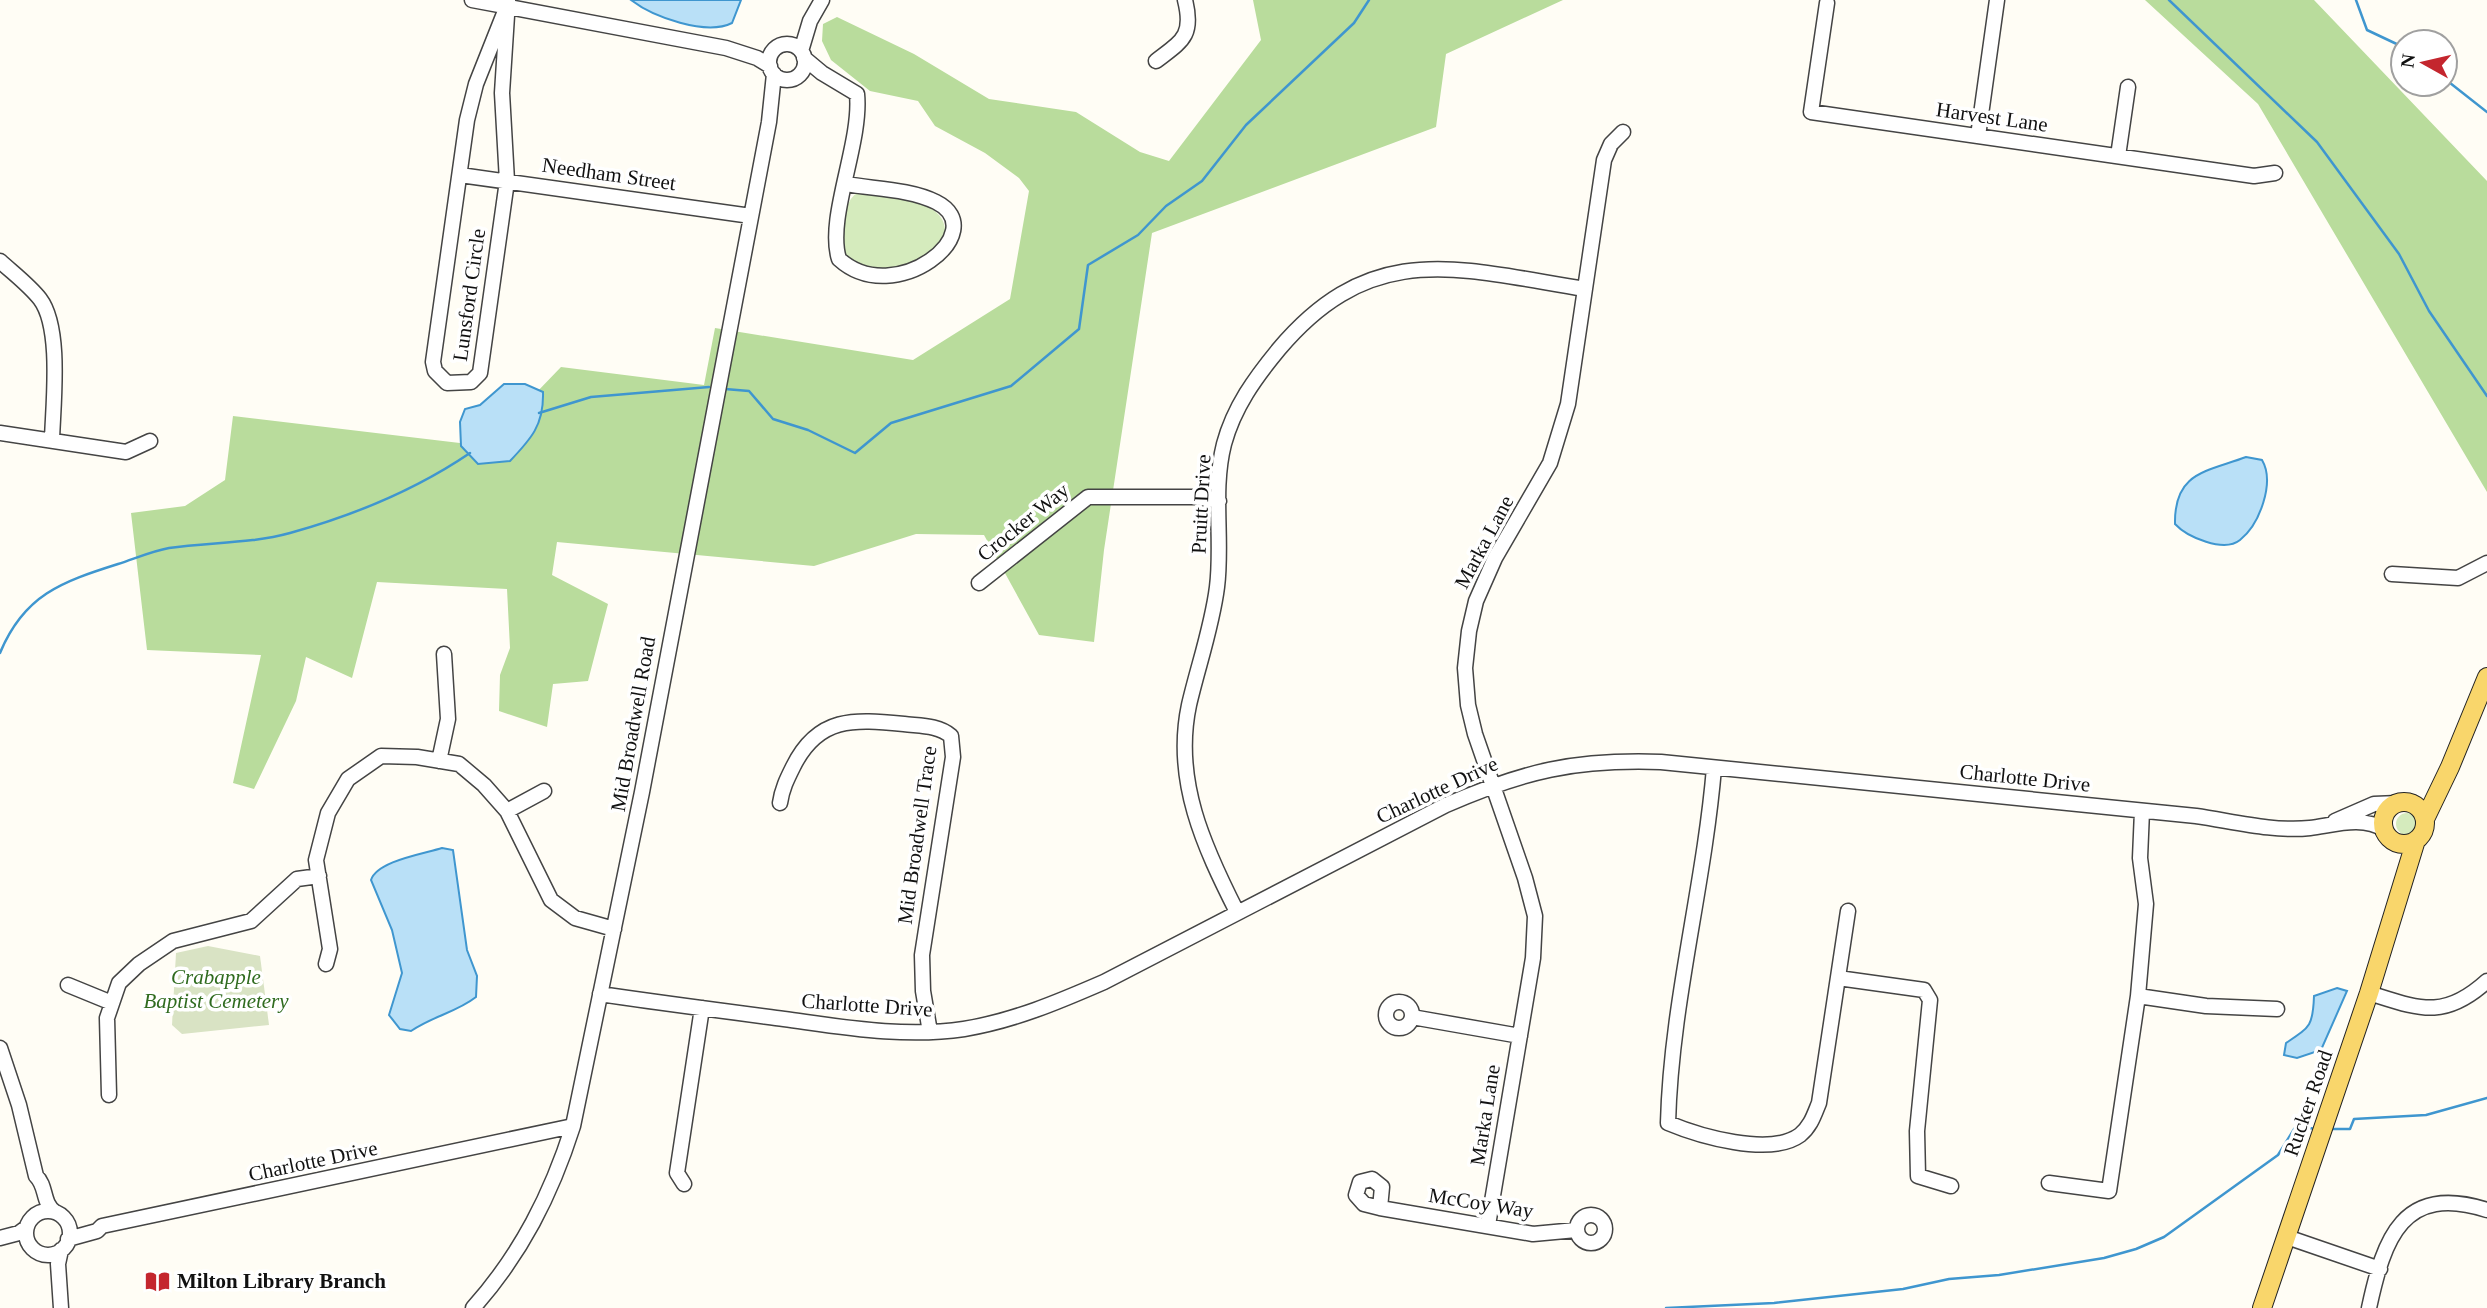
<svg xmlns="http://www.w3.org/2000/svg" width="2487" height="1308" font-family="Georgia,serif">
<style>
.green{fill:#d5ebbd}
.forest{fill:#b9dc9c}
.cemetery{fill:#d9e3c4}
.water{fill:#b9e0f7;stroke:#3f96cf;stroke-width:2}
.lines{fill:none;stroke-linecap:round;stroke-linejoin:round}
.stream{stroke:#3f96cf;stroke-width:2.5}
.minor-casing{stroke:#444;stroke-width:17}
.major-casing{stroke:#222;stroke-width:20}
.minor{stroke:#fff;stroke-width:14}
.major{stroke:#f9d66b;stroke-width:18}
.labels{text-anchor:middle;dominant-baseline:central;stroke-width:7;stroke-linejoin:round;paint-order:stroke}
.street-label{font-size:21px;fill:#111;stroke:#fff}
.park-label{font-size:21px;font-style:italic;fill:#2f6b1f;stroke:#fff}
.poi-label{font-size:21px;font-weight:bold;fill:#111;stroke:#fff;text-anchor:start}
</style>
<rect width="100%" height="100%" fill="#fffdf5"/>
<!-- green -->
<path class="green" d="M 858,192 C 888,198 951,196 945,238 C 920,267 879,281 846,258 C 843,238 839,205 858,192 Z
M2396 824a11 11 0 1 1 22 0a11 11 0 1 1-22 0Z"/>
<!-- forest -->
<path class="forest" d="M 1253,0 L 1563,0 L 1446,54 L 1436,127 L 1152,233 L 1104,550 L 1094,642 L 1039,635 L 984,535 L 916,534 L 814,566 L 557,542 L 552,575 L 608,604 L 588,681 L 553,684 L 547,727 L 499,711 L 500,675 L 510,648 L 507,589 L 377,582 L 352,678 L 306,657 L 296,701 L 254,789 L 233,783 L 261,655 L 147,650 L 131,513 L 185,506 L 225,480 L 233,416 L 485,446 L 561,367 L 704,385 L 715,328 L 913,360 L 1010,299 L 1029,191 L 1019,178 L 985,153 L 935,126 L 918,101 L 870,91 L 831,60 L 822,41 L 823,24 L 837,17 L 914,54 L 989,99 L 1076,112 L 1140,152 L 1169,161 L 1261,40 Z
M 2145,0 L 2314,0 L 2487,181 L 2487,492 L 2258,104 Z"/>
<!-- cemetery -->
<path class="cemetery" d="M 208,946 L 260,956 L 269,1025 L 182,1034 L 172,1025 L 176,953 Z"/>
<!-- water -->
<path class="water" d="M 631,0 L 741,0 L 732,23 C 706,36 653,17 631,0 Z
M 504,384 L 525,384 L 543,392 C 544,425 531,439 510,461 L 478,464 L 461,446 L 460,422 L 465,409 L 480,405 Z
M 2246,457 L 2262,460 C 2275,482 2260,524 2240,540 C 2224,553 2187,537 2175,524 C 2174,472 2206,472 2246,457 Z
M 442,848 L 453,850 L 467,950 L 477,976 L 476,997 C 457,1012 433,1016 411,1031 L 400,1029 L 389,1015 L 402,973 L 392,930 L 371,880 C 377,861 423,854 442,848 Z
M 2337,988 L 2347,991 L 2321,1050 L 2297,1058 L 2284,1055 L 2286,1043 C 2310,1027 2313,1026 2314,996 Z"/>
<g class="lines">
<!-- stream -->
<path class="stream" d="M 2169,0 L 2317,142 L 2399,254 L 2429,311 L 2487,396
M 2356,0 L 2367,30 L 2403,47
M 2445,79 L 2487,112
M 725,389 L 749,391 L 773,419 L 808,430 L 855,453 L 891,423 L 1011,386 L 1079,329 L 1088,265 L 1138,235 L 1166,206 L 1202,181 L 1246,125 L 1354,23 L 1369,0
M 539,413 L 591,397 L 709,387
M 0,653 C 24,595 61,582 118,564 C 134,559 152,551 169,548 C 209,542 250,544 290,533 C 355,515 414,491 470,453
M 2330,1129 L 2350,1129 L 2354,1119 L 2426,1115 L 2487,1098
M 1666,1308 L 1774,1303 L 1903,1289 L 1949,1279 L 1999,1275 L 2104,1258 L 2136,1249 L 2164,1237 L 2278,1155 L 2296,1126 L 2316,1129"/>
<defs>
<path id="minor" d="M 472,0 L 726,48 L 757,58 L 770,66
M 1827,3 L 1811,112 L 2254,176 L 2275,173
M 507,6 L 476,84 L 467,120 L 433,362 L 435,371 L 447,383 L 471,382 L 480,373 L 507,181 L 502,93 L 508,0
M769 62a18 18 0 1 1 36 0a18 18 0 1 1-36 0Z
M 801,51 L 810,21 L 822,0
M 804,58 L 822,73 L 857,94 C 862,143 826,218 839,259 C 895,310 994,231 936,202 C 910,189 874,189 846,184
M 1156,61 C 1182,41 1194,36 1185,0
M 1978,136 L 1997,0
M 2118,156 L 2128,87
M 460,175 L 751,216
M 0,261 C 13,273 29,285 40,299 C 62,328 53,404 52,440
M 0,433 L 126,452 L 150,441
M 2392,574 L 2458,578 L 2487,563
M 979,583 L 1088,497 L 1196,497 L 1219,501
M 439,761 L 448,719 L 444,654
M 1714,768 C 1704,887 1671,1004 1668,1123 C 1699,1136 1770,1157 1800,1135 C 1811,1126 1814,1115 1819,1103 L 1848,911
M 780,803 C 782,789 787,779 793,767 C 818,716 854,719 904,724 C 920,726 938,725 951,736 L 953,757 L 922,955 L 923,991 L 930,1032
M 507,811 L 544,791
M 2335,821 L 2374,804 L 2398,803
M 1237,912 C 1204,847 1173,780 1189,705 C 1198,666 1212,627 1217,587 C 1223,540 1212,491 1224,444 C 1234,407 1255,378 1279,349 C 1373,238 1459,269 1585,289
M 326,964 L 330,949 L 316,860 L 328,813 L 348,779 L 381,756 L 417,757 L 459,764 L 484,785 L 507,811 L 551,900 L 575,918 L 614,929
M 1838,978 L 1924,990 L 1930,1000 L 1917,1131 L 1918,1176 L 1951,1186
M 68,985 L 112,1003
M 2369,993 C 2420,1009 2444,1020 2487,981
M 600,994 C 661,1003 723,1011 784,1019 C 843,1027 904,1038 964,1029 C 1013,1021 1058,1002 1104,982 L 1446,805 C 1524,771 1575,759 1661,762 L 2196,816 C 2232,821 2273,832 2310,828 C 2334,825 2363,815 2385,830
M 2138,996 L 2206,1006 L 2277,1009
M1386 1015a13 13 0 1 1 26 0a13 13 0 1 1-26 0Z
M 1412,1017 L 1520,1036
M 0,1048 L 19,1105 L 36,1176 C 47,1186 42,1203 55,1212
M 109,1095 L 107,1018 L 119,983 L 139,964 L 173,941 L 251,921 L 297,879 L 319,876
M 1372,1179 L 1382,1187 L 1380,1208 L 1364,1204 L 1356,1195 L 1360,1182 Z
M 2049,1183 L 2109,1191 L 2138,996 L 2146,904 L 2140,858 L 2142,811
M 684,1184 L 677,1173 L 702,1008
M 1380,1208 L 1533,1234 L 1576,1230
M26 1233a22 22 0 1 1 44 0a22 22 0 1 1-44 0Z
M1577 1229a14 14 0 1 1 28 0a14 14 0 1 1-28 0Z
M 1488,1225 L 1533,958 L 1535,916 L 1525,878 L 1475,734 L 1468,705 L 1465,668 L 1469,631 L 1476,601 L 1495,558 L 1550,463 L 1568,404 L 1604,160 L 1611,144 L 1623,132
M 2287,1237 L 2380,1269
M 0,1238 L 19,1233 L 27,1227
M 68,1239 L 97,1231 L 102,1226 L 573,1126
M 61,1308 L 58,1264 L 61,1250
M 473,1308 C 521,1254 551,1195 573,1126 L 642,792 L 769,122 L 774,74
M 2369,1308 C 2384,1238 2403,1183 2487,1210"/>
<path id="major" d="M2383 823a21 21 0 1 1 42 0a21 21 0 1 1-42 0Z
M 2425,819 L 2450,767 L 2487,677
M 2262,1308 L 2369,993 L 2416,840"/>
</defs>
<!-- minor casing -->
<use href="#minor" class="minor-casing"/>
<!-- major casing -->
<use href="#major" class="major-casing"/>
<!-- minor -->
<use href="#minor" class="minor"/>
<!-- major -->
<use href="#major" class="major"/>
</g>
<!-- icons -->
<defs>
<symbol id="library-bare" viewBox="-9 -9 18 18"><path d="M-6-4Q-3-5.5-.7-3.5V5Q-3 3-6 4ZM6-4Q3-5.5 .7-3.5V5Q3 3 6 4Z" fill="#c4262e" stroke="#fff" stroke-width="2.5" paint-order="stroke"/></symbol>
</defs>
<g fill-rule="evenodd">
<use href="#library-bare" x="140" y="1264" width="35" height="35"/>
</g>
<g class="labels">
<!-- street labels -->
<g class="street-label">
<text transform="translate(1992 117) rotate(8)">Harvest Lane</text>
<text transform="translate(609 174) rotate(8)">Needham Street</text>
<text transform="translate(469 295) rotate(-82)">Lunsford Circle</text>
<text transform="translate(1201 504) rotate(-87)">Pruitt Drive</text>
<text transform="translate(1023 522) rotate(-39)">Crocker Way</text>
<text transform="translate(1484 542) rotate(-62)">Marka Lane</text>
<text transform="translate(633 724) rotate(-80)">Mid Broadwell Road</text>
<text transform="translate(2025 778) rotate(6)">Charlotte Drive</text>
<text transform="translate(1437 790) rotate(-25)">Charlotte Drive</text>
<text transform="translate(917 835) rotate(-82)">Mid Broadwell Trace</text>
<text transform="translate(867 1005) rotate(4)">Charlotte Drive</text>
<text transform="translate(2308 1103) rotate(-71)">Rucker Road</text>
<text transform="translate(1485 1115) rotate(-81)">Marka Lane</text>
<text transform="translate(313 1161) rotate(-12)">Charlotte Drive</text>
<text transform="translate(1481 1203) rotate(9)">McCoy Way</text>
</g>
<!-- park labels -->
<g class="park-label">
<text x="216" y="977">Crabapple<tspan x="216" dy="24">Baptist Cemetery</tspan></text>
</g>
<!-- poi labels -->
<g class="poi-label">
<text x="177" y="1281">Milton Library Branch</text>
</g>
</g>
<!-- north arrow -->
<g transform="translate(2424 63) rotate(278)"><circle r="33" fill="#ffffff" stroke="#a0a0a0" stroke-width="2"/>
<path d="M0-5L12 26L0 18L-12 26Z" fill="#c4262e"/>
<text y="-10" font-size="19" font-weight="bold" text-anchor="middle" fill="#111111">N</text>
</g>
</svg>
